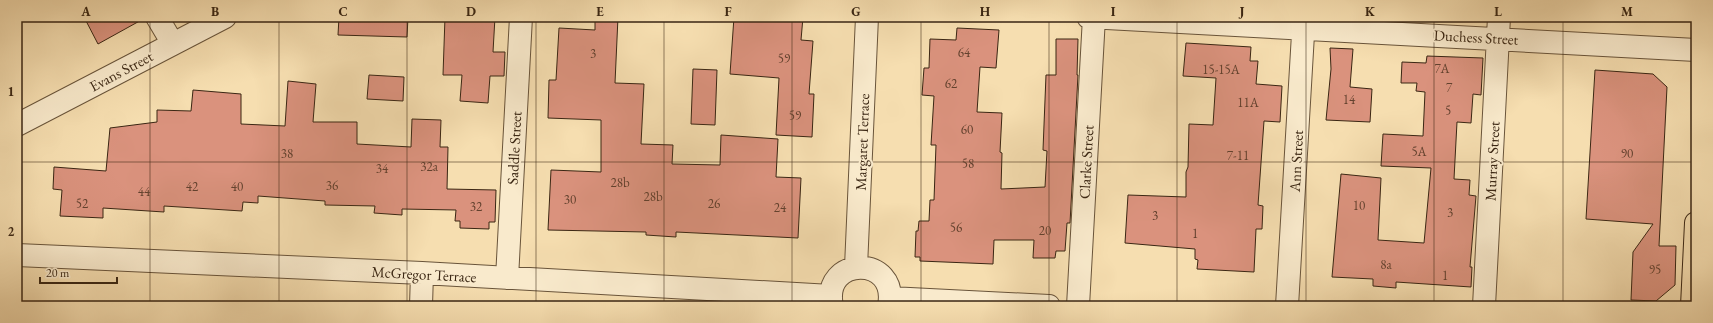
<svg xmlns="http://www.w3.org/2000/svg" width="1713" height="323" font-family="'EB Garamond',serif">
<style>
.building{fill:#da927d;stroke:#3a2613}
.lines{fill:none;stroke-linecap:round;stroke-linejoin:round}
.street-casing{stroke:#69543a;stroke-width:24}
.highway-casing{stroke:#3a2613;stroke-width:24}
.street{stroke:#f9eacc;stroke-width:22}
.highway{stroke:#f6deb0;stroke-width:22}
.grid{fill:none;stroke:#3a2613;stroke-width:1;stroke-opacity:0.55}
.labels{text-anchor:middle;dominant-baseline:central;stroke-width:4;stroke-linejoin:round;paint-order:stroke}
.number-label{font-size:13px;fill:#62412e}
.street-label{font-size:15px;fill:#3a2613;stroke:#f9eacc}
.neatline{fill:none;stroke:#3a2613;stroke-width:1.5}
.grid-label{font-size:13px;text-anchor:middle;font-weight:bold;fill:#3a2613}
</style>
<rect width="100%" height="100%" fill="#f6deb0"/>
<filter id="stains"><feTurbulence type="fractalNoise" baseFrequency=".005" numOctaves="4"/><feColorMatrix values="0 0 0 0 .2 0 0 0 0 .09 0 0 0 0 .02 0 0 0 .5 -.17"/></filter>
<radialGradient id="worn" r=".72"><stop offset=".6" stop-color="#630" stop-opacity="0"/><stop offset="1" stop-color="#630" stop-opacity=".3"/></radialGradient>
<!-- building -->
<path class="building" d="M 84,17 L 145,17 L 145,18 L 98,44 Z
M 339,17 L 408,17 L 407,37 L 338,35 Z
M 445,17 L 495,17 L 493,52 L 505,52 L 504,76 L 490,76 L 488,103 L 460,101 L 462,75 L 443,75 Z
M 595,17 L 618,17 L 615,83 L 644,84 L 641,144 L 673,145 L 672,164 L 720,165 L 721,135 L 778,139 L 776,177 L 801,178 L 798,238 L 676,232 L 676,237 L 646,235 L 646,232 L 548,230 L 551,170 L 601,172 L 601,120 L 548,118 L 549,80 L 556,80 L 559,28 L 595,30 Z
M 734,17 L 803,17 L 801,40 L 813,41 L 809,94 L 814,94 L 812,137 L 776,135 L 779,78 L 730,74 Z
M 957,28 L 999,30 L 996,68 L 980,67 L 977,112 L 1002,113 L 1000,152 L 1002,153 L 1001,189 L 1045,187 L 1047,151 L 1043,150 L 1046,75 L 1056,75 L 1056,39 L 1078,39 L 1077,75 L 1078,75 L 1070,223 L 1067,223 L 1065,251 L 1056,251 L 1055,258 L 1033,258 L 1034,240 L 994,240 L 993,264 L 920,261 L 920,257 L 915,257 L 916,231 L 918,231 L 919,221 L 929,221 L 930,200 L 934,200 L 936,145 L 931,145 L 934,96 L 922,95 L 924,68 L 929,68 L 930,39 L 956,40 Z
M 1186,43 L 1251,47 L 1250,61 L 1258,61 L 1256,84 L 1282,86 L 1280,122 L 1264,121 L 1258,205 L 1263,206 L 1262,229 L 1256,229 L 1254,272 L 1197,269 L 1198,260 L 1195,259 L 1195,249 L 1125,243 L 1128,195 L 1186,197 L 1186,172 L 1188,167 L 1189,124 L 1213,125 L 1216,78 L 1183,76 Z
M 1330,48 L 1353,49 L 1350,87 L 1372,89 L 1370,122 L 1326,120 L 1331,69 Z
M 1427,56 L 1483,58 L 1481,95 L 1473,94 L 1471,123 L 1457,122 L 1454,179 L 1470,180 L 1469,195 L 1476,196 L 1470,267 L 1472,267 L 1471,287 L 1396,282 L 1396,288 L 1373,286 L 1373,279 L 1332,277 L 1341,174 L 1381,178 L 1378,240 L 1424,243 L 1431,168 L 1381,166 L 1383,134 L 1423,136 L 1425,92 L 1416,91 L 1417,83 L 1401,83 L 1402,62 L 1426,63 Z
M 693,69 L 717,70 L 715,125 L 691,124 Z
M 1595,70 L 1653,74 L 1667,87 L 1659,246 L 1676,246 L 1675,285 L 1656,301 L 1631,300 L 1633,252 L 1653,224 L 1586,219 Z
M 369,75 L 404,77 L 403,101 L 367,99 Z
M 288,81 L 316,84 L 313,122 L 357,122 L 357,144 L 411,147 L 412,119 L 441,120 L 440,147 L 448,147 L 447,189 L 496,190 L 495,222 L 489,222 L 489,229 L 460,228 L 460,221 L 455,221 L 456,210 L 402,209 L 402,215 L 374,213 L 375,206 L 325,205 L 325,201 L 258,196 L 258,203 L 243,202 L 242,211 L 164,206 L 164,212 L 103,208 L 103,218 L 60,216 L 62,190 L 53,189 L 54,167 L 106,171 L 110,128 L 157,122 L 157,110 L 191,111 L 193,90 L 241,94 L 241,124 L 285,126 Z"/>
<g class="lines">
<defs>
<path id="street" d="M 157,17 L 173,44
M 1088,17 L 1696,50
M 17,125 L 225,17
M 17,255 L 422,273 L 831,296
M 856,267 L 867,17
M 507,278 L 521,17
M 890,298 L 1049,306
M 421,306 L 422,273
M 832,306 C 821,256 899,254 889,306
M 1078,306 L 1094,17
M 1287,306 L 1304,17
M 1484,306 L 1499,17"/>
<path id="highway" d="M 1692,306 L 1696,223"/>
</defs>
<!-- street casing -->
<use href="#street" class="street-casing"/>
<!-- highway casing -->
<use href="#highway" class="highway-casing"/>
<!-- street -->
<use href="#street" class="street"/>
<!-- highway -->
<use href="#highway" class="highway"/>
</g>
<!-- grid -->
<path class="grid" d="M 150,17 L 150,306M 279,17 L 279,306M 407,17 L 407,306M 536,17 L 536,306M 664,17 L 664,306M 792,17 L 792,306M 921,17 L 921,306M 1049,17 L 1049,306M 1177,17 L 1177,306M 1306,17 L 1306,306M 1434,17 L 1434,306M 1563,17 L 1563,306M 17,162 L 1696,162"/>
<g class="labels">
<!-- number labels -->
<g class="number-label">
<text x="964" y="52">64</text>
<text x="593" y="53">3</text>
<text x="784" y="58">59</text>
<text x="1442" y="68">7A</text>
<text x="1221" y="69">15-15A</text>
<text x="951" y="83">62</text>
<text x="1449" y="87">7</text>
<text x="1349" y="99">14</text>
<text x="1248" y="102">11A</text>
<text x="1448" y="110">5</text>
<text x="795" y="115">59</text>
<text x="967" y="129">60</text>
<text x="1419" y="151">5A</text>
<text x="287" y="153">38</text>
<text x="1627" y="153">90</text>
<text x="1238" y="155">7-11</text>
<text x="968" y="163">58</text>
<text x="429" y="166">32a</text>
<text x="382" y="168">34</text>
<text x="620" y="182">28b</text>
<text x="332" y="185">36</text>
<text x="192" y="186">42</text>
<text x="237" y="186">40</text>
<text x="144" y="191">44</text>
<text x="653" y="196">28b</text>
<text x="570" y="199">30</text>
<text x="82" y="203">52</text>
<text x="714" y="203">26</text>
<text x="1359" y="205">10</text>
<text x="476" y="206">32</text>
<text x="780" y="207">24</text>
<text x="1450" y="212">3</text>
<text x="1155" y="215">3</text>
<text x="956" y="227">56</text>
<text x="1045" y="230">20</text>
<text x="1195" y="233">1</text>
<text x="1386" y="264">8a</text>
<text x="1655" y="269">95</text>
<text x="1445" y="275">1</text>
</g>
<!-- street labels -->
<g class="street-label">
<text transform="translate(1476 37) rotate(3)">Duchess Street</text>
<text transform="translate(121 71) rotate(-28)">Evans Street</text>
<text transform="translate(862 142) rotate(-88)">Margaret Terrace</text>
<text transform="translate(514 148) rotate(-87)">Saddle Street</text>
<text transform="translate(1296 161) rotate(-87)">Ann Street</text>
<text transform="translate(1492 161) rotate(-87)">Murray Street</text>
<text transform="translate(1086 162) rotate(-87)">Clarke Street</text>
<text transform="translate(424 274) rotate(3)">McGregor Terrace</text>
</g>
</g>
<!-- margin -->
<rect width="1713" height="323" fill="none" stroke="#f6deb0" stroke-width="44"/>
<!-- scale -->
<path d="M40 277v6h77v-6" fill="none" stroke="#3a2613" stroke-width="2"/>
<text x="46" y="277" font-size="12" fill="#3a2613" stroke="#f9eacc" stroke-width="3" paint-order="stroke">20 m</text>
<rect x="22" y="22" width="1669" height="279" class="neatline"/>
<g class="grid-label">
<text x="86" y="16">A</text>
<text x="215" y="16">B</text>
<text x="343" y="16">C</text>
<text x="471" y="16">D</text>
<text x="600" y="16">E</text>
<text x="728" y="16">F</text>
<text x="856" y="16">G</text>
<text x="985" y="16">H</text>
<text x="1113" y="16">I</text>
<text x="1242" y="16">J</text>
<text x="1370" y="16">K</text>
<text x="1498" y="16">L</text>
<text x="1627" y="16">M</text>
<text x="11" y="96">1</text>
<text x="11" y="236">2</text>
</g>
<rect width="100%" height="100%" filter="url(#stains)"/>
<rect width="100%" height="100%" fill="url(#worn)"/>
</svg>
